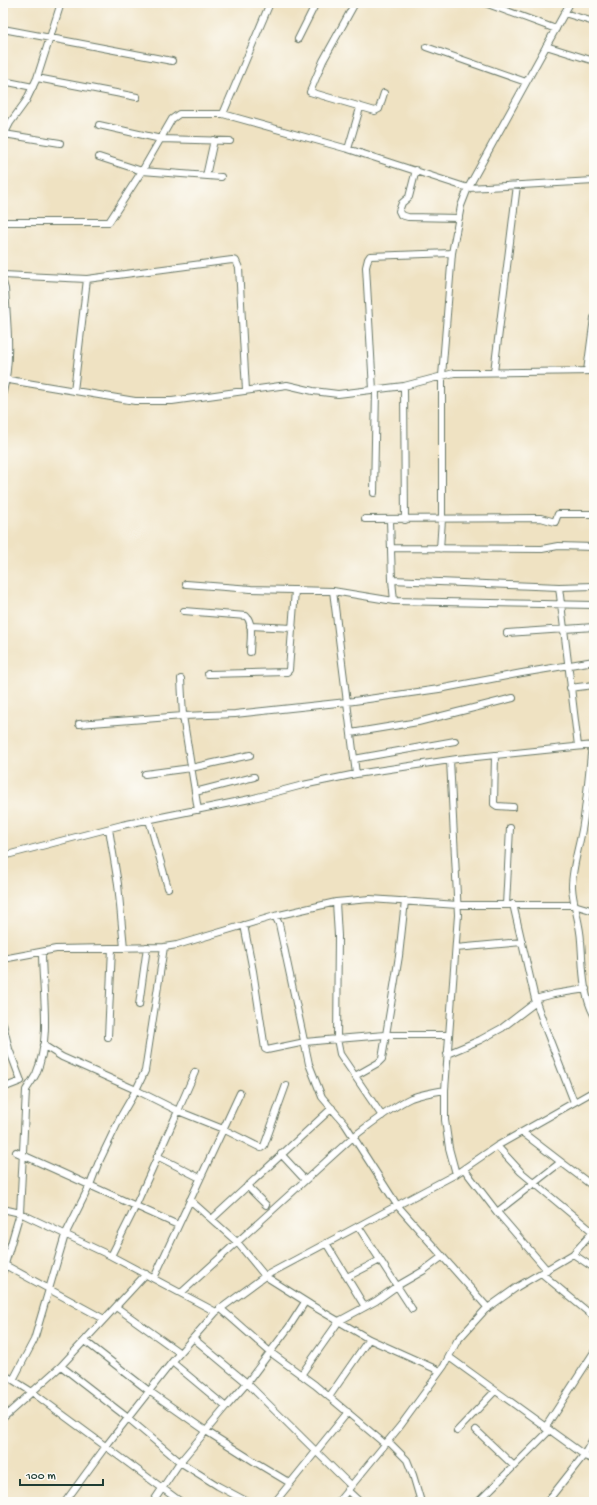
<svg xmlns="http://www.w3.org/2000/svg" width="597" height="1505" font-family="'Gochi Hand',sans-serif">
<style>
.lines{fill:none;stroke-linecap:round;stroke-linejoin:round}
.minor-casing{stroke:#687766;stroke-width:8}
.minor{stroke:#fff;stroke-width:6}
</style>
<rect width="100%" height="100%" fill="#fdfcf7"/>
<filter id="ink" filterUnits="userSpaceOnUse"><feTurbulence type="fractalNoise" baseFrequency=".025" numOctaves="2"/><feDisplacementMap in="SourceGraphic" scale="8" xChannelSelector="R" yChannelSelector="G"/><feConvolveMatrix kernelMatrix="1 2 1 2 8 2 1 2 1" color-interpolation-filters="sRGB"/></filter>
<filter id="wash" filterUnits="userSpaceOnUse"><feTurbulence type="fractalNoise" baseFrequency=".012" numOctaves="4" result="noise"/><feDisplacementMap in="SourceGraphic" scale="16" xChannelSelector="R" yChannelSelector="G"/><feGaussianBlur stdDeviation="0.9" result="paint"/><feColorMatrix in="noise" values="0 0 0 0 0 0 0 0 0 0 0 0 0 0 0 0 0 1.4 0 .05"/><feComposite in="paint" operator="in"/></filter>
<g filter="url(#wash)">
<rect width="100%" height="100%" fill="#efe2c2"/>
</g>
<g filter="url(#ink)">
<g class="lines">
<defs>
<path id="minor" d="M 355,3 L 323,61 L 310,92 L 375,111 L 379,109 L 384,93
M 485,3 L 556,29
M 564,13 L 594,22
M 3,29 L 172,61
M 298,39 L 316,3
M 546,46 L 594,61
M 426,47 L 526,82
M 37,78 L 137,97
M 3,81 L 33,87
M 223,114 L 270,3
M 99,125 L 161,139 L 230,141
M 4,134 L 60,143
M 3,137 L 10,123 L 26,101 L 37,78 L 61,3
M 348,149 L 360,108
M 99,157 L 142,171 L 221,177
M 416,170 L 409,197 L 402,203 L 399,211 L 401,215 L 408,217 L 459,218
M 206,176 L 214,140
M 3,222 L 109,222 L 142,171 L 172,119 L 179,114 L 223,114 L 348,149 L 468,188 L 594,181
M 3,275 L 87,279 L 74,391
M 87,279 L 232,260 L 236,261 L 239,268 L 246,390
M 3,282 L 5,289 C 7,323 12,358 3,392
M 587,371 L 594,318
M 494,372 L 517,185
M 3,379 L 135,401 L 172,401 L 287,385 L 313,391 L 338,394 L 404,386 L 454,373 L 594,371
M 404,386 L 405,520
M 373,390 L 366,267 L 368,259 L 370,256 L 452,253
M 374,493 L 376,390
M 365,519 L 541,518 L 555,522 L 558,514 L 594,514
M 390,520 L 392,580 L 394,601
M 391,548 L 542,549 L 558,546 L 594,547
M 440,549 L 442,519 L 442,376 L 452,253 L 461,206 L 468,188 L 570,3
M 392,580 L 559,587 L 594,586
M 186,584 L 251,589 L 333,591 L 394,601 L 594,605
M 559,587 L 578,746
M 333,591 L 356,774
M 184,611 L 246,616 C 254,623 250,642 250,652
M 250,626 L 293,628
M 507,633 L 594,627
M 208,674 L 287,672 L 289,670 L 295,590
M 181,679 L 183,716 L 198,810
M 570,688 L 594,685
M 79,724 L 183,716 L 235,714 L 347,702 L 439,689 L 522,673 L 594,661
M 351,733 L 418,722 L 513,698
M 592,745 C 589,771 587,798 583,824 C 580,845 572,866 572,887 C 573,905 580,922 581,941 C 583,966 582,993 594,1015
M 495,755 L 494,804 L 497,806 L 513,807
M 354,759 L 455,741
M 450,760 L 458,915 L 445,1090 L 445,1120 L 449,1148 L 456,1174
M 145,774 L 191,768 L 250,755
M 195,792 L 254,777
M 149,820 L 168,888
M 109,829 L 118,884 L 124,948
M 3,856 L 122,825 L 250,799 L 303,785 L 356,774 L 457,759 L 594,745
M 336,902 L 338,936 L 337,1039 L 340,1054 L 382,1116
M 513,904 L 535,999 L 546,1030 L 574,1102
M 506,905 L 510,828
M 275,916 L 279,924 L 309,1064 L 322,1097 L 345,1124 L 397,1205 L 488,1308
M 244,925 L 253,971 L 265,1049 L 267,1050 L 305,1042 L 337,1039 L 385,1035 L 449,1035
M 456,948 L 522,942
M 3,959 L 56,949 L 164,947 L 177,945 L 275,916 L 336,902 L 370,899 L 458,905 L 574,905 L 594,911
M 535,999 L 554,994 L 586,989
M 139,1005 L 147,947
M 3,1024 L 9,1049 L 21,1081 L 3,1088
M 108,1037 L 112,948
M 43,1045 L 62,1057 L 136,1090 L 178,1111 L 131,1216 L 111,1256
M 447,1054 L 480,1040 L 502,1028 L 536,1002
M 195,1072 L 178,1111 L 223,1129 L 261,1148 L 264,1146 L 286,1085
M 355,1076 L 378,1063 L 382,1059 L 399,956 L 405,901
M 497,1146 L 521,1172 L 593,1232
M 16,1152 L 178,1225
M 281,1154 L 305,1180
M 157,1156 L 200,1178
M 561,1162 L 594,1187
M 464,1169 L 497,1212 L 547,1270
M 247,1186 L 266,1205
M 190,1200 L 237,1242 L 265,1276 L 311,1305 L 369,1339 L 440,1371
M 3,1209 L 20,1213 L 111,1256 L 216,1312
M 497,1212 L 561,1162 L 522,1132
M 212,1219 L 332,1108
M 358,1226 L 412,1309
M 326,1243 L 365,1307
M 573,1254 L 594,1268
M 5,1265 L 104,1319
M 3,1271 L 20,1213 L 26,1090 C 29,1085 33,1080 36,1074 C 52,1037 42,991 42,952
M 541,1273 L 594,1317
M 347,1277 L 380,1260
M 154,1278 L 240,1093
M 181,1293 L 353,1137 C 372,1123 390,1108 411,1098 C 422,1094 433,1092 445,1090
M 116,1307 L 180,1353
M 220,1308 L 270,1352 L 315,1385 L 385,1444
M 193,1338 L 247,1383 L 351,1486
M 85,1341 L 149,1391 L 206,1431 L 255,1462 L 290,1483
M 449,1357 L 587,1457 L 594,1460
M 172,1362 L 226,1407
M 61,1366 L 128,1418 L 180,1462 L 218,1486 L 248,1502
M 3,1374 L 13,1380 L 32,1392 L 181,1502
M 301,1375 L 339,1321 L 376,1301 L 397,1286 L 423,1271 L 443,1256
M 13,1380 L 34,1340 L 65,1235 L 90,1185 L 98,1164 L 121,1116 L 136,1090 L 145,1071 L 164,947
M 329,1397 L 369,1339
M 3,1418 L 61,1366 L 146,1274
M 545,1428 L 594,1352
M 476,1430 L 514,1466
M 457,1431 L 495,1391
M 388,1441 L 407,1460 L 413,1475 L 421,1502
M 347,1490 L 360,1502
M 65,1502 L 106,1446 L 172,1362 L 216,1312 L 265,1276 L 456,1174 L 497,1146 L 594,1091
M 153,1502 L 180,1462 L 226,1407 L 247,1383 L 289,1327 L 305,1302
M 275,1502 L 348,1412
M 338,1502 L 401,1425 L 444,1366 L 457,1341 L 485,1310 L 517,1287 L 573,1254 L 594,1231
M 478,1502 L 549,1431
M 547,1502 L 584,1455 L 594,1437"/>
</defs>
<!-- minor casing -->
<use href="#minor" class="minor-casing"/>
<!-- minor -->
<use href="#minor" class="minor"/>
</g>
</g>
<!-- margin -->
<rect width="597" height="1505" fill="none" stroke="#fdfcf7" stroke-width="16"/>
<!-- scale -->
<path d="M20 1479v6h83v-6" fill="none" stroke="#1f3d34" stroke-width="2"/>
<text x="26" y="1479" font-size="12" fill="#1f3d34" stroke="#fdfcf7" stroke-width="3" paint-order="stroke">100 m</text>
</svg>
